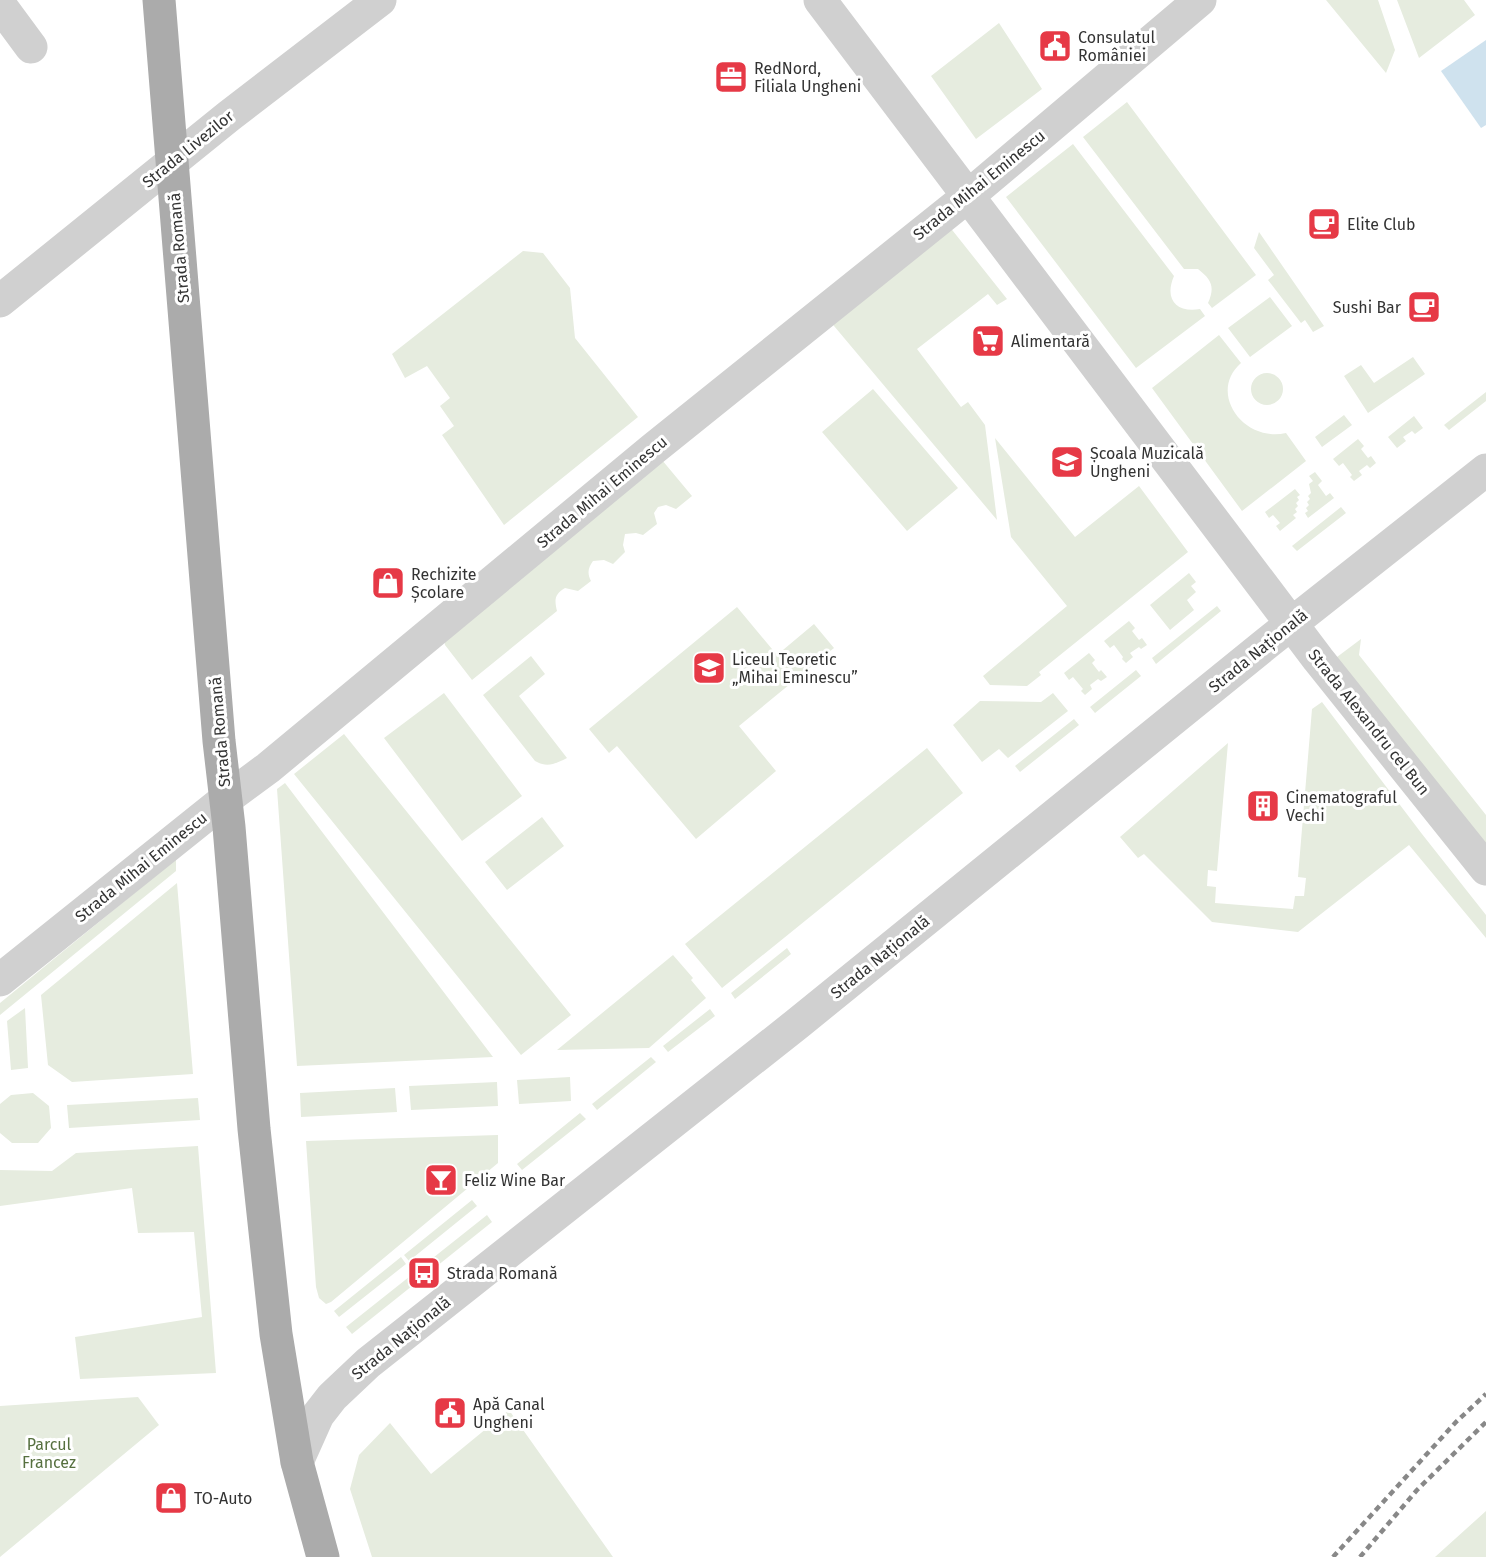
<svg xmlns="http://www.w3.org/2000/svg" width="1486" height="1557" font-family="'Fira Sans',sans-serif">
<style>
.green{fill:#e6ecdf}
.water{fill:#cfe2ee}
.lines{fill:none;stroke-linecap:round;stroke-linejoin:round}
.minor{stroke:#d0d0d0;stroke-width:33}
.major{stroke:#ababab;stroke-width:33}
.rail{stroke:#888;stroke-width:4.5;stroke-dasharray:6 4.5;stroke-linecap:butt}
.labels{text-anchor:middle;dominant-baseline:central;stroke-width:6;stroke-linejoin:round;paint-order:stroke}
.poi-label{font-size:16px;fill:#333;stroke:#fff;text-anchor:start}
.street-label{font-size:16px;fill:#333;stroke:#fff}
.park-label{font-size:16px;fill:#56703f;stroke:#fff}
</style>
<rect width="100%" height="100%" fill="#fff"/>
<!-- green -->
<path class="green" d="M 1326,0 L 1378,0 L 1395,50 L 1386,73 Z
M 1397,0 L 1464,0 L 1475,15 L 1419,58 Z
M 999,23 L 1042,89 L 976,139 L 931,76 Z
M 1127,102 L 1256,275 L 1212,308 L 1208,303 C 1215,287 1212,280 1198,269 L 1184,269 L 1083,137 Z
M 1073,144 L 1174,276 C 1164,299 1176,313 1200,309 L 1205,316 L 1136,368 L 1006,197 Z
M 949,226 L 1007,299 L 997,305 L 988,294 L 917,349 L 961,407 L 968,402 L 985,425 L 997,520 L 829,320 Z
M 1259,232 L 1324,326 L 1313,332 L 1305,320 L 1301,323 L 1268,280 L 1274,275 L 1254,248 Z
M 523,251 L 543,253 L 570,288 L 575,338 L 638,417 L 504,525 L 442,435 L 454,426 L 440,406 L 450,398 L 427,366 L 405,378 L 392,354 Z
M 1270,297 L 1292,326 L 1250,357 L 1228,328 Z
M 1219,335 L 1241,363 C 1207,393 1244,443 1286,433 L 1306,461 L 1242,511 L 1152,388 Z
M 1413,357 L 1425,374 L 1368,413 L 1344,376 L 1361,365 L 1374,383 Z
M1251 389a16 16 0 1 1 32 0a16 16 0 1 1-32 0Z
M 873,389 L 958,488 L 907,531 L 822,432 Z
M 1486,392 L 1486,401 L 1449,430 L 1444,425 Z
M 1344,415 L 1352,425 L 1322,447 L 1315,437 Z
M 1414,416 L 1423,428 L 1415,434 L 1412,431 L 1403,437 L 1406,441 L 1397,448 L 1388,437 Z
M 995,438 L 1075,537 L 1139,486 L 1188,552 L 1039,672 L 1041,675 L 1027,686 L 990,685 L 983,676 L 1067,606 L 1011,537 Z
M 1358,439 L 1364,446 L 1361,449 L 1368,458 L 1371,456 L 1376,463 L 1370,468 L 1367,465 L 1359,471 L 1362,475 L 1354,481 L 1350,477 L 1352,475 L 1343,463 L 1339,466 L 1333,459 Z
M 662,460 L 692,496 L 676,509 L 666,505 L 658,507 L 654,513 L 657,524 L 643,535 L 636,533 L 625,534 L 623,545 L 625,552 L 613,564 L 604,560 L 593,561 C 588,568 587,573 591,581 L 578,591 L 565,588 C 555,594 554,599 557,611 L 472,680 L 445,645 L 444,640 Z
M 1315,472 L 1322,481 L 1318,485 L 1326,496 L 1330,493 L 1334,498 L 1308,518 L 1305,513 L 1308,511 L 1306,508 L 1309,505 L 1307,502 L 1310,499 L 1308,496 L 1311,493 L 1309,484 L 1313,481 L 1309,476 Z
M 1295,489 L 1300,495 L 1297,497 L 1299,500 L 1296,503 L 1298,506 L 1295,509 L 1297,512 L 1293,515 L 1296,518 L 1280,531 L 1276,526 L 1280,523 L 1273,515 L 1269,518 L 1265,512 Z
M 1341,507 L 1346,513 L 1297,551 L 1292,546 Z
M 1189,573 L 1196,582 L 1191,586 L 1196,592 L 1187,600 L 1194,610 L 1170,630 L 1150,605 Z
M 1217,606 L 1221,611 L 1156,664 L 1152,658 Z
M 737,607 L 777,655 L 814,624 L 834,648 L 739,726 L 776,771 L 696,839 L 617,746 L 609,753 L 589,729 Z
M 1129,621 L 1135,628 L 1132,631 L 1139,640 L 1142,638 L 1147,645 L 1141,649 L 1139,647 L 1130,653 L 1133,657 L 1126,663 L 1122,659 L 1123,657 L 1114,645 L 1110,648 L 1104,641 Z
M 1361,639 L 1359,655 L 1486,815 L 1486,850 L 1333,660 Z
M 1089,653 L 1095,660 L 1092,663 L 1099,672 L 1101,670 L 1107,677 L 1101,681 L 1098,679 L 1090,685 L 1092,689 L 1085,695 L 1081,691 L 1083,689 L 1073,677 L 1069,680 L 1064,673 Z
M 531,656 L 545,674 L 519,696 L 567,758 C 555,764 547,768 535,761 L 483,695 Z
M 1136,670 L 1141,676 L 1095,713 L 1090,707 Z
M 444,693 L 522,796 L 462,841 L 384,738 Z
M 1053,693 L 1068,711 L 1008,758 L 999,749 L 982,762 L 953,725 L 980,701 L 1041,702 Z
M 1322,702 L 1422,834 L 1486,915 L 1486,938 L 1409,845 L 1298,932 L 1212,922 L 1144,854 L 1138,858 L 1120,837 L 1228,743 L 1217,871 L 1208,870 L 1207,886 L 1216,887 L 1215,903 L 1293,909 L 1295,896 L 1304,896 L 1306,878 L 1298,877 L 1312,709 Z
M 1074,719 L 1079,725 L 1020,772 L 1015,766 Z
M 344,734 L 571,1015 L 521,1055 L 294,774 Z
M 927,748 L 963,793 L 722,988 L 685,944 Z
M 285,783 L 493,1057 L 297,1066 L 277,789 Z
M 542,817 L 564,846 L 507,890 L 485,862 Z
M 176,859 L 176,871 L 0,1015 L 0,1003 Z
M 177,883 L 193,1074 L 72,1082 L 48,1065 L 41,995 Z
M 787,948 L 791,954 L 735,999 L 731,993 Z
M 673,955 L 693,978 L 691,980 L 706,998 L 649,1048 L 557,1050 Z
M 25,1008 L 28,1068 L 11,1070 L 7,1021 Z
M 710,1009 L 715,1016 L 668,1052 L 663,1046 Z
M 651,1057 L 656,1062 L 597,1110 L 592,1104 Z
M 570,1077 L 571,1101 L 519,1104 L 517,1080 Z
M 497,1082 L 498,1106 L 411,1110 L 409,1086 Z
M 395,1088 L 397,1112 L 301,1117 L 300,1093 Z
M 33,1093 L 49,1106 L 51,1128 L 38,1143 L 12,1143 L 0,1133 L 0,1104 L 11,1095 Z
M 198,1098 L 200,1120 L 69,1128 L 67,1105 Z
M 580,1113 L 586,1119 L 522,1170 L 517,1164 Z
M 498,1135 L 498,1163 L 331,1302 L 326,1304 L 319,1298 L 316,1287 L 306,1141 Z
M 198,1146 L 216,1373 L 80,1379 L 75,1337 L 202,1317 L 194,1232 L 138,1233 L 132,1188 L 0,1206 L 0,1170 L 52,1171 L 76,1153 Z
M 472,1200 L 477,1206 L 409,1261 L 404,1255 Z
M 487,1215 L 492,1222 L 352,1334 L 346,1327 Z
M 401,1257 L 406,1264 L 339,1317 L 334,1311 Z
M 138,1397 L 159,1425 L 0,1557 L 0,1406 Z
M 509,1410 L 613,1557 L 372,1557 L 350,1489 L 359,1455 L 390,1423 L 431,1474 Z
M 1486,1511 L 1486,1557 L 1435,1557 Z"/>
<!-- water -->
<path class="water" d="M 1486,40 L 1486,125 L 1481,128 L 1441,71 Z"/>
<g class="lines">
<!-- minor -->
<path class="minor" d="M 820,0 L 1318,659 L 1486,869
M 0,5 L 31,47
M 0,301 L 229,116 L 380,0
M 0,980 L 226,799 L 268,768 L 653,449 L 967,197 L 1200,0
M 297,1462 L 318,1415 L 332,1397 L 368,1363 L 797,1024 L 1267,643 L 1486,470"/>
<!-- major -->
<path class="major" d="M 159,0 L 219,741 L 229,827 L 254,1129 L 276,1334 L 297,1462 L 323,1557"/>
<!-- rail -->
<path class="rail" d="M 1333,1557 L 1456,1422 L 1486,1394
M 1360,1557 L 1417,1490 L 1486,1422"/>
</g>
<!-- icons -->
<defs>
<symbol id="civic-square" viewBox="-11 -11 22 22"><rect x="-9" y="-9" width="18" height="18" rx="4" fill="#e63946" stroke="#fff"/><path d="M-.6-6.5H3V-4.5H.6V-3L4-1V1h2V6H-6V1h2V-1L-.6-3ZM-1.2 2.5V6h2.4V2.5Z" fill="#fff"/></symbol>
<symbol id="office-square" viewBox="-11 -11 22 22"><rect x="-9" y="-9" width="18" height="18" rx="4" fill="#e63946" stroke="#fff"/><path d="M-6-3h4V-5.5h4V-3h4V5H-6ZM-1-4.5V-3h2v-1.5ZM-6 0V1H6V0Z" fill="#fff"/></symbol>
<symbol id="cafe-square" viewBox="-11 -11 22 22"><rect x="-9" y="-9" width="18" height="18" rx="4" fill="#e63946" stroke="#fff"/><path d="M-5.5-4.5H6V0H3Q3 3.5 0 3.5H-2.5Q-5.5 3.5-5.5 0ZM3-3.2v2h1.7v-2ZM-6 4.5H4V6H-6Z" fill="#fff"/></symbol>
<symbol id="supermarket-square" viewBox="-11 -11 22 22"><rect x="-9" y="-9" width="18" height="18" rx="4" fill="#e63946" stroke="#fff"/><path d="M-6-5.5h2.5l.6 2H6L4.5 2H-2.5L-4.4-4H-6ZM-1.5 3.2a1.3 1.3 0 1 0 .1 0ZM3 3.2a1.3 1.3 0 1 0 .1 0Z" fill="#fff"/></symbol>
<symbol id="school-square" viewBox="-11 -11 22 22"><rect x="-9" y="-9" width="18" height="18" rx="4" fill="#e63946" stroke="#fff"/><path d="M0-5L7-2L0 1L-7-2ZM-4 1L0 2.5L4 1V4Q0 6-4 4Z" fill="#fff"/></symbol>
<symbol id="shop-square" viewBox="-11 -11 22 22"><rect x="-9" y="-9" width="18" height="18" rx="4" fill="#e63946" stroke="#fff"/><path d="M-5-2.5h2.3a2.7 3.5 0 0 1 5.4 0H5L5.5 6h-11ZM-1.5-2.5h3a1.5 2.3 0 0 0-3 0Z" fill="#fff"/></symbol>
<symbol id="building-square" viewBox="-11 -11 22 22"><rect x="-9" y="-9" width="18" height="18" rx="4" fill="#e63946" stroke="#fff"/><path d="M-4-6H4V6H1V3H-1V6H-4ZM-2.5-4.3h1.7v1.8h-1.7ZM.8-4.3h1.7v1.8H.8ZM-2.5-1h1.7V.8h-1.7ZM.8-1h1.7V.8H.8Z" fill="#fff"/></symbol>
<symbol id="bar-square" viewBox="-11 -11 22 22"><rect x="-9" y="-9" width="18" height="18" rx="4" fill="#e63946" stroke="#fff"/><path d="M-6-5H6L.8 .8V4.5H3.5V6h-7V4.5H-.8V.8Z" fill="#fff"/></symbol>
<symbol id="bus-square" viewBox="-11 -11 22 22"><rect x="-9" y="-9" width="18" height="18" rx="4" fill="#e63946" stroke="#fff"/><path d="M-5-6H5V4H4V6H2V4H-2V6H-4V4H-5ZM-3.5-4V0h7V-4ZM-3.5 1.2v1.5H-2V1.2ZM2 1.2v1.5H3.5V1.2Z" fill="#fff"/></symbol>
</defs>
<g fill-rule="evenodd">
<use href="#civic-square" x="1036" y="27" width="38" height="38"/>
<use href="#office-square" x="712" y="58" width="38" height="38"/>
<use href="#cafe-square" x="1305" y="205" width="38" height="38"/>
<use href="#cafe-square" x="1405" y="288" width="38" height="38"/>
<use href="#supermarket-square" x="969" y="322" width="38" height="38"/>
<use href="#school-square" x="1048" y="443" width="38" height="38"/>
<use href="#shop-square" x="369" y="564" width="38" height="38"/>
<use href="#school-square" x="690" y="649" width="38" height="38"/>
<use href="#building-square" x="1244" y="787" width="38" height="38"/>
<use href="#bar-square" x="422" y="1161" width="38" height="38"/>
<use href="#bus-square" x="405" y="1254" width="38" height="38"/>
<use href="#civic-square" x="431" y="1394" width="38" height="38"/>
<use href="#shop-square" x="152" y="1479" width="38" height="38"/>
</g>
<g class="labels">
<!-- poi labels -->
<g class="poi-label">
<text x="1078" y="37">Consulatul<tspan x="1078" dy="18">României</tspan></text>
<text x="754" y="68">RedNord,<tspan x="754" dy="18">Filiala Ungheni</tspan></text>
<text x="1347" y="224">Elite Club</text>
<text x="1401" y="307" text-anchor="end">Sushi Bar</text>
<text x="1011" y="341">Alimentară</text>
<text x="1090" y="453">Școala Muzicală<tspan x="1090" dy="18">Ungheni</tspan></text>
<text x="411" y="574">Rechizite<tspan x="411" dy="18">Școlare</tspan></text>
<text x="732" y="659">Liceul Teoretic<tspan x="732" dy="18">„Mihai Eminescu”</tspan></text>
<text x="1286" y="797">Cinematograful<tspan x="1286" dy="18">Vechi</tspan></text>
<text x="464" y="1180">Feliz Wine Bar</text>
<text x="447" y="1273">Strada Romană</text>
<text x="473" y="1404">Apă Canal<tspan x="473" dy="18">Ungheni</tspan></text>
<text x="194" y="1498">TO-Auto</text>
</g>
<!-- street labels -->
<g class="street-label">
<text transform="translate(188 149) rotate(-39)">Strada Livezilor</text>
<text transform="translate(979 185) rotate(-39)">Strada Mihai Eminescu</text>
<text transform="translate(179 248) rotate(-95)">Strada Romană</text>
<text transform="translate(602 492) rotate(-40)">Strada Mihai Eminescu</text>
<text transform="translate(1258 651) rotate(-39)">Strada Națională</text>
<text transform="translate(1369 722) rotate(51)">Strada Alexandru cel Bun</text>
<text transform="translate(220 732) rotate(-95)">Strada Romană</text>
<text transform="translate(141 867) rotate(-39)">Strada Mihai Eminescu</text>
<text transform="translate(880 957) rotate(-39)">Strada Națională</text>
<text transform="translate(401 1338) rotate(-39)">Strada Națională</text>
</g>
<!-- park labels -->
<g class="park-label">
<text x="49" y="1444">Parcul<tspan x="49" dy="18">Francez</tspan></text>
</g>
</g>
</svg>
